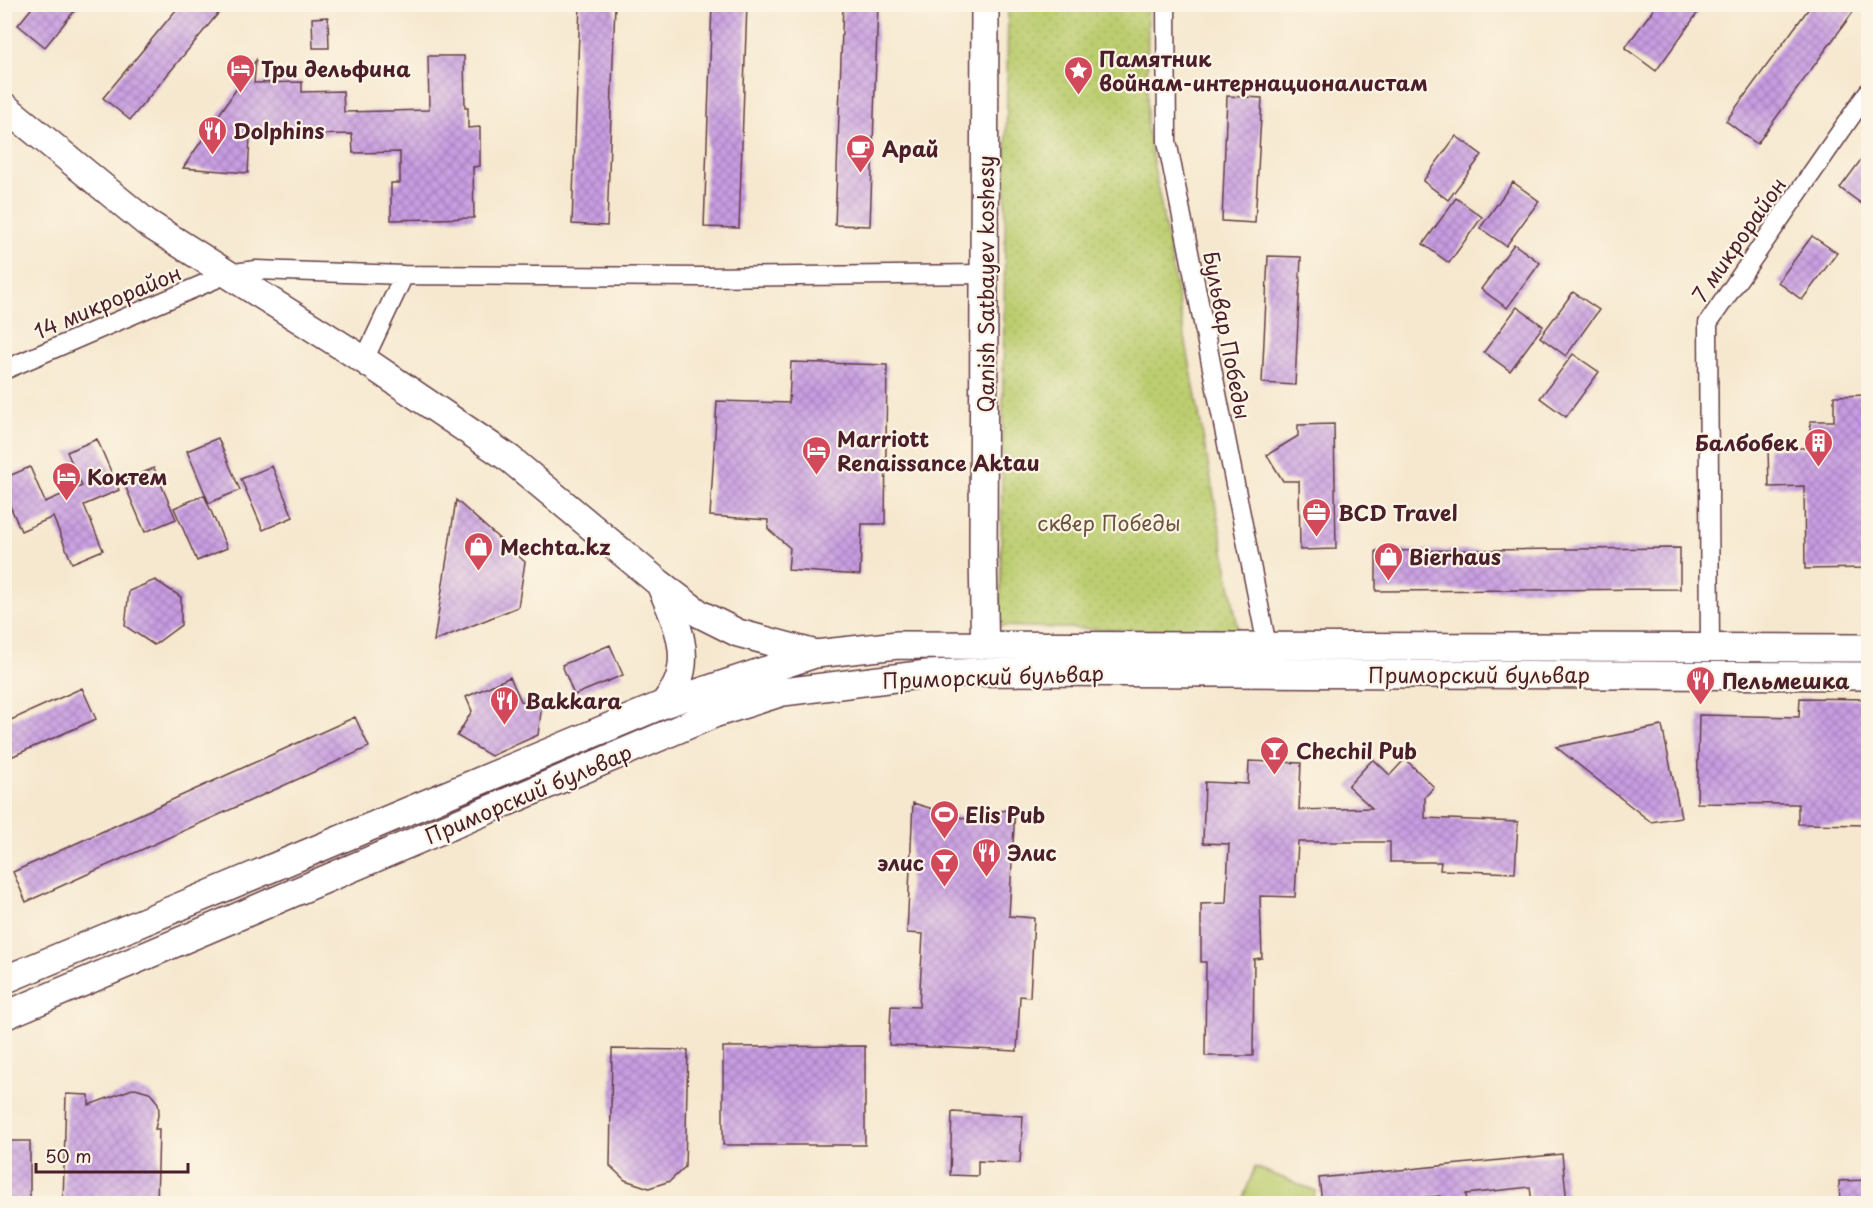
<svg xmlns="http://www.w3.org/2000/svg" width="1873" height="1208" font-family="'Playpen Sans',sans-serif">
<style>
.grass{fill:url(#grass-dots);stroke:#83764e;stroke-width:1.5}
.garden{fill:#bccd70;stroke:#83764e;stroke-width:1.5}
.building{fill:url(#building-cross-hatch)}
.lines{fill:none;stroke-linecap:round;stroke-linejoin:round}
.street-casing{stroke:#643d44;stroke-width:21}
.secondary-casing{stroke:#643d44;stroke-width:30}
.street{stroke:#fff;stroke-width:18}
.secondary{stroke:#fff;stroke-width:27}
.labels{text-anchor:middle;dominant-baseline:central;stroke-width:4.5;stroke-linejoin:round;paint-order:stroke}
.poi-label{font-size:21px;font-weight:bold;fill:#4a1f2b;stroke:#fcf5e5;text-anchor:start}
.street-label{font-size:21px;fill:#4a1f2b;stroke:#fcf5e5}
.park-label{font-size:21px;fill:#6c5340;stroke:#fcf5e5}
</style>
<defs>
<pattern id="grass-dots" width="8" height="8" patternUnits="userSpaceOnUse" patternTransform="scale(1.5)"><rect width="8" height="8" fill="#bccd70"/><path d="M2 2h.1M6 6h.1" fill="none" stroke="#a3b061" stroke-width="1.8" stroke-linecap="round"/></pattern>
<pattern id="building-cross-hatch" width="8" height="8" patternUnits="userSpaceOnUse" patternTransform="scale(1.5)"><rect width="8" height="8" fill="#c89de2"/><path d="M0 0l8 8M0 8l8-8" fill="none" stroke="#a47fb7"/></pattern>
</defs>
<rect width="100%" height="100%" fill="#fcf5e5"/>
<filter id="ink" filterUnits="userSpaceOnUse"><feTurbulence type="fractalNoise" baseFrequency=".0167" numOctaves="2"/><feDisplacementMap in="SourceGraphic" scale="12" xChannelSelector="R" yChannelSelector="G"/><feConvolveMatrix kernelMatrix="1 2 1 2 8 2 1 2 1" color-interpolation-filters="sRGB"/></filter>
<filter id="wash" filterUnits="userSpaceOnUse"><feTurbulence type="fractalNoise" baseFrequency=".008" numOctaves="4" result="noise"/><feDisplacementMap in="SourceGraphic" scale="24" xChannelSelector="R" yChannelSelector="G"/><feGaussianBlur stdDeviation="1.35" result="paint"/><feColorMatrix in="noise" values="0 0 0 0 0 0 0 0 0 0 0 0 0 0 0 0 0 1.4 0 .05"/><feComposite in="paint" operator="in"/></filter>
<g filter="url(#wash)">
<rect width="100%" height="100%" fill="#f6e8cf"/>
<!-- grass -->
<path class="grass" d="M 1008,5 L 1148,5 L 1147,128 L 1239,634 L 1000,626 Z"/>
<!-- garden -->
<path class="garden" d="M 1255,1167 L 1316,1191 L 1311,1203 L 1241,1203 Z"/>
<g id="blocks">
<!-- building -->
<path class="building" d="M 35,4 L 80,4 L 45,47 L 18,25 Z
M 181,4 L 226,4 L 130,120 L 103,98 Z
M 580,4 L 615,4 L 607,226 L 572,224 Z
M 712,4 L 747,4 L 739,228 L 704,227 Z
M 843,4 L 878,4 L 870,226 L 835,225 Z
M 1657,4 L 1704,4 L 1656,71 L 1625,48 Z
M 1812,4 L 1859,4 L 1757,144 L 1726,121 Z
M 328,17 L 329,48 L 313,48 L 312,18 Z
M 428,56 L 464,56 L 465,108 L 468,108 L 468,128 L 480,127 L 480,166 L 473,167 L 474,218 L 391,220 L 391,183 L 400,183 L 400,152 L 353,153 L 352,134 L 250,136 L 248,173 L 183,168 L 256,60 L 254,83 L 302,82 L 302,92 L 343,91 L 344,112 L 429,110 Z
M 1227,96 L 1262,98 L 1255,223 L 1222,221 Z
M 1456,136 L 1482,155 L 1448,200 L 1423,181 Z
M 1869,149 L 1869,209 L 1840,188 Z
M 1513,182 L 1539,201 L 1506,246 L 1480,228 Z
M 1456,198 L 1482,217 L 1449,263 L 1423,244 Z
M 1812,236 L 1837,253 L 1802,300 L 1778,282 Z
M 1514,244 L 1540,263 L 1507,308 L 1481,289 Z
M 1268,256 L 1301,257 L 1295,385 L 1262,383 Z
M 1573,292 L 1599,310 L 1566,356 L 1540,337 Z
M 1517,307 L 1543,326 L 1510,371 L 1484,352 Z
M 1573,354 L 1599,372 L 1566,417 L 1540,398 Z
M 791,362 L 887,365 L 885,524 L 862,524 L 860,575 L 788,570 L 790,548 L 768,529 L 768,520 L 710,516 L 717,401 L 789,403 Z
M 1869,395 L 1869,568 L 1805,569 L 1804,486 L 1769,487 L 1768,448 L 1811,448 L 1810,421 L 1834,421 L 1834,396 Z
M 1334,424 L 1336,549 L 1300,550 L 1299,481 L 1283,481 L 1267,455 L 1298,436 L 1298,425 Z
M 218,438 L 240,490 L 209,503 L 187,451 Z
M 97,439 L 119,490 L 84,505 L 103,550 L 72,563 L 53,517 L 21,531 L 4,492 L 4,478 L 30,467 L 45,502 L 82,486 L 67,452 Z
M 272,466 L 293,517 L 263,530 L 241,479 Z
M 154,468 L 176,519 L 145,532 L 123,481 Z
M 204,495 L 227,548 L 197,561 L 174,508 Z
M 456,500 L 525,562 L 518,607 L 434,641 Z
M 1680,548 L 1680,589 L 1376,591 L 1376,551 Z
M 155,580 L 181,597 L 181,625 L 154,645 L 125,626 L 129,591 Z
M 610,645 L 623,675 L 574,695 L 562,665 Z
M 510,677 L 521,701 L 542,704 L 538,735 L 491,756 L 457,736 L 472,711 L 466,697 Z
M 82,688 L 96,719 L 4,760 L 4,723 Z
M 1800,698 L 1869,699 L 1869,825 L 1798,824 L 1798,804 L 1697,803 L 1699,715 L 1799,717 Z
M 355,717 L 369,747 L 26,902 L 13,872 Z
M 1662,726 L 1681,817 L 1651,822 L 1556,747 Z
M 1373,759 L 1390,775 L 1405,759 L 1434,787 L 1425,797 L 1425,818 L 1518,822 L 1515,873 L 1440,870 L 1441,862 L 1390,862 L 1390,842 L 1298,842 L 1295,897 L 1260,896 L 1262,958 L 1254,959 L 1253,1056 L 1205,1056 L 1206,962 L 1201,962 L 1201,904 L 1226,903 L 1229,844 L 1203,843 L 1205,782 L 1248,784 L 1249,761 L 1301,763 L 1299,810 L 1372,808 L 1348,786 Z
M 913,803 L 966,819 L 1015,808 L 1009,916 L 1034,918 L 1030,997 L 1020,996 L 1017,1051 L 889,1045 L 891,1006 L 919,1007 L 923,934 L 907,933 Z
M 865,1046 L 865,1145 L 723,1145 L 723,1047 Z
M 612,1049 L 688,1050 L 685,1167 L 670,1181 L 649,1188 L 625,1180 L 610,1166 Z
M 135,1088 L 149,1092 L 158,1103 L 159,1111 L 155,1129 L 159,1129 L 157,1203 L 63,1203 L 66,1094 L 89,1095 L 89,1105 Z
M 952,1112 L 1023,1116 L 1020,1163 L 978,1161 L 978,1176 L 950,1175 Z
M 4,1141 L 30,1141 L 30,1203 L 4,1203 Z
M 1562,1154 L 1567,1203 L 1532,1203 L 1530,1187 L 1466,1194 L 1467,1203 L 1441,1203 L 1440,1196 L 1361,1203 L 1322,1203 L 1319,1178 Z
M 1869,1180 L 1869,1203 L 1840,1203 L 1839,1181 Z"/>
</g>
</g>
<g filter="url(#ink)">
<use href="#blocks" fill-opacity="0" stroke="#643d44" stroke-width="1.5"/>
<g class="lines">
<defs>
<path id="street" d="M 1166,4 L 1167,141 L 1269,656
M 364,360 L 404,275
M 4,370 L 227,274 L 256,270 L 404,275 L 702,277 L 985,274
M 1710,648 L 1708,323 L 1868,92"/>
<path id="secondary" d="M 4,106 L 147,223 L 364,360 L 510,459 L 659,583 L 700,614 L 738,633 L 816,654
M 660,584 C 673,615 692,650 677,684 C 674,691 668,698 664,704
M 985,662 L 983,555 L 985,4
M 4,980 L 664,704 L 815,654 L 898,645 L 1868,648
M 4,1016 L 714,714 L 783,692 L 927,674 L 984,672 L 1868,676"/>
</defs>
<!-- street casing -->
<use href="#street" class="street-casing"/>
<!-- secondary casing -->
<use href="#secondary" class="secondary-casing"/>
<!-- street -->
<use href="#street" class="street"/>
<!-- secondary -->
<use href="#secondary" class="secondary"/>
</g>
</g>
<!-- icons -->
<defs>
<symbol id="hotel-pin" viewBox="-11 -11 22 30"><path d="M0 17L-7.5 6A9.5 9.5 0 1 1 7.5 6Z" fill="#d1495b" stroke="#fcf5e5"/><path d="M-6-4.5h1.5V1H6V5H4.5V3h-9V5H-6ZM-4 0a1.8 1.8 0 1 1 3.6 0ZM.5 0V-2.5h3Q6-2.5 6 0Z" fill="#fff"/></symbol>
<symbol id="sight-pin" viewBox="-11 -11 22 30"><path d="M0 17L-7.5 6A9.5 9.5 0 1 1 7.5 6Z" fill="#d1495b" stroke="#fcf5e5"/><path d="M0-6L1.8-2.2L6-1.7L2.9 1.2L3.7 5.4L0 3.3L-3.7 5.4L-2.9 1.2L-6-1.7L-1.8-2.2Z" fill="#fff"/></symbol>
<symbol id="restaurant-pin" viewBox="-11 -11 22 30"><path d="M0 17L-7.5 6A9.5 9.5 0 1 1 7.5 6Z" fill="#d1495b" stroke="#fcf5e5"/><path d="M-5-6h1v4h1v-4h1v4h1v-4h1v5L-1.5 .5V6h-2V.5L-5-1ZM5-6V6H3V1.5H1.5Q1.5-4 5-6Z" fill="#fff"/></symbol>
<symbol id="cafe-pin" viewBox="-11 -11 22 30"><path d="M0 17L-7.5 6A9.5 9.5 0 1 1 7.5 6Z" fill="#d1495b" stroke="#fcf5e5"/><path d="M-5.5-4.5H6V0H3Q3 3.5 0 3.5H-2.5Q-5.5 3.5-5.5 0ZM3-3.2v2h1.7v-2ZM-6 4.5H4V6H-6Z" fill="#fff"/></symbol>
<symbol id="building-pin" viewBox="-11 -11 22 30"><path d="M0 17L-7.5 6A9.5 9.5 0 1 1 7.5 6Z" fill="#d1495b" stroke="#fcf5e5"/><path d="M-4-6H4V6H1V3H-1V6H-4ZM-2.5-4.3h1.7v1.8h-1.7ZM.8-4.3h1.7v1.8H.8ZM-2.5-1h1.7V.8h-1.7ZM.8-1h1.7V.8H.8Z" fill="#fff"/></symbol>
<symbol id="office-pin" viewBox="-11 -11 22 30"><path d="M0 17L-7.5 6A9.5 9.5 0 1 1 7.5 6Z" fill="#d1495b" stroke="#fcf5e5"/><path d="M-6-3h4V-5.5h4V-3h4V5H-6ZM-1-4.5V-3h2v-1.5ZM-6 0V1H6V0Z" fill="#fff"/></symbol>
<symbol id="shop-pin" viewBox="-11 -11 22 30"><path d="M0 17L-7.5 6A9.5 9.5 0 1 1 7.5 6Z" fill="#d1495b" stroke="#fcf5e5"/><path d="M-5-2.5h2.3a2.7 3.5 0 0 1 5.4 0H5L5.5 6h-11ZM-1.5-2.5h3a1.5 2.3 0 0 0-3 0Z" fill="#fff"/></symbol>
<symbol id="bar-pin" viewBox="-11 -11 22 30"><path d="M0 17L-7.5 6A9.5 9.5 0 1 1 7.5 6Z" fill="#d1495b" stroke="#fcf5e5"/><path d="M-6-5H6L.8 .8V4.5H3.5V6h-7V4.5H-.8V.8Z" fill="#fff"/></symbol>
<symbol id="stadium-pin" viewBox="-11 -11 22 30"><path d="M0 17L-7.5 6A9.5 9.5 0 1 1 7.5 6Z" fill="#d1495b" stroke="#fcf5e5"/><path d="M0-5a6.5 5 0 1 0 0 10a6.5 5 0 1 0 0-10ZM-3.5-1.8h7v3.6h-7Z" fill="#fff"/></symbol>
</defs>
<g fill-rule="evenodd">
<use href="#hotel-pin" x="224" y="52" width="33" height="45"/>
<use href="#sight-pin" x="1062" y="54" width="33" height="45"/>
<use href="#restaurant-pin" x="196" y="114" width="33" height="45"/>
<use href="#cafe-pin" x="844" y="132" width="33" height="45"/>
<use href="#building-pin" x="1802" y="426" width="33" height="45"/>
<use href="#hotel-pin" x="800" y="434" width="33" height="45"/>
<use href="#hotel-pin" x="50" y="460" width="33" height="45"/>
<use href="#office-pin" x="1300" y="496" width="33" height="45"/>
<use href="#shop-pin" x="462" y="530" width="33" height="45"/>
<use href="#shop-pin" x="1372" y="540" width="33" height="45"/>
<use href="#restaurant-pin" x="1684" y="664" width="33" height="45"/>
<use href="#restaurant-pin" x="488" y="684" width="33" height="45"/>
<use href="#bar-pin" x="1258" y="734" width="33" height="45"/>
<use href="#stadium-pin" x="928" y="798" width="33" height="45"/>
<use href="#restaurant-pin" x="970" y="836" width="33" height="45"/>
<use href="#bar-pin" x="928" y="846" width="33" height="45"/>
</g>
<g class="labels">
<!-- poi labels -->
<g class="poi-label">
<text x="1099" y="58">Памятник<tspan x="1099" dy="24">войнам-интернационалистам</tspan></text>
<text x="261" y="68">Три дельфина</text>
<text x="233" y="130">Dolphins</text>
<text x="882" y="148">Арай</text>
<text x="837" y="438">Marriott<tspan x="837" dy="24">Renaissance Aktau</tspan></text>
<text x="1798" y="442" text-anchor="end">Балбобек</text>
<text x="87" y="476">Коктем</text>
<text x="1338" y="512">BCD Travel</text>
<text x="500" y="546">Mechta.kz</text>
<text x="1409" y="556">Bierhaus</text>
<text x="1722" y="680">Пельмешка</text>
<text x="525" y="700">Bakkara</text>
<text x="1296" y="750">Chechil Pub</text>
<text x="965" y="814">Elis Pub</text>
<text x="1007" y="852">Элис</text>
<text x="924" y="862" text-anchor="end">элис</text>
</g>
<!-- street labels -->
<g class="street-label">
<text transform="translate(1738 239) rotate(-55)">7 микрорайон</text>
<text transform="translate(985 284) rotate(-90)">Qanish Satbayev koshesy</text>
<text transform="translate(107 301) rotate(-23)">14 микрорайон</text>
<text transform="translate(1228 335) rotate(79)">Бульвар Победы</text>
<text x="1479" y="674">Приморский бульвар</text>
<text transform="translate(993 676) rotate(-2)">Приморский бульвар</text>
<text transform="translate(528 793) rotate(-23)">Приморский бульвар</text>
</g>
<!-- park labels -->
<g class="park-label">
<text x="1109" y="522">сквер Победы</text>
</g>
</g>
<!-- margin -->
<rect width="1873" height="1208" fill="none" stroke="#fcf5e5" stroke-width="24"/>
<!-- scale -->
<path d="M36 1163v9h152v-9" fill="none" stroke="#4a1f2b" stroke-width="3"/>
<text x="45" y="1163" font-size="18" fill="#4a1f2b" stroke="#fcf5e5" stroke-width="4.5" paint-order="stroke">50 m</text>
</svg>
